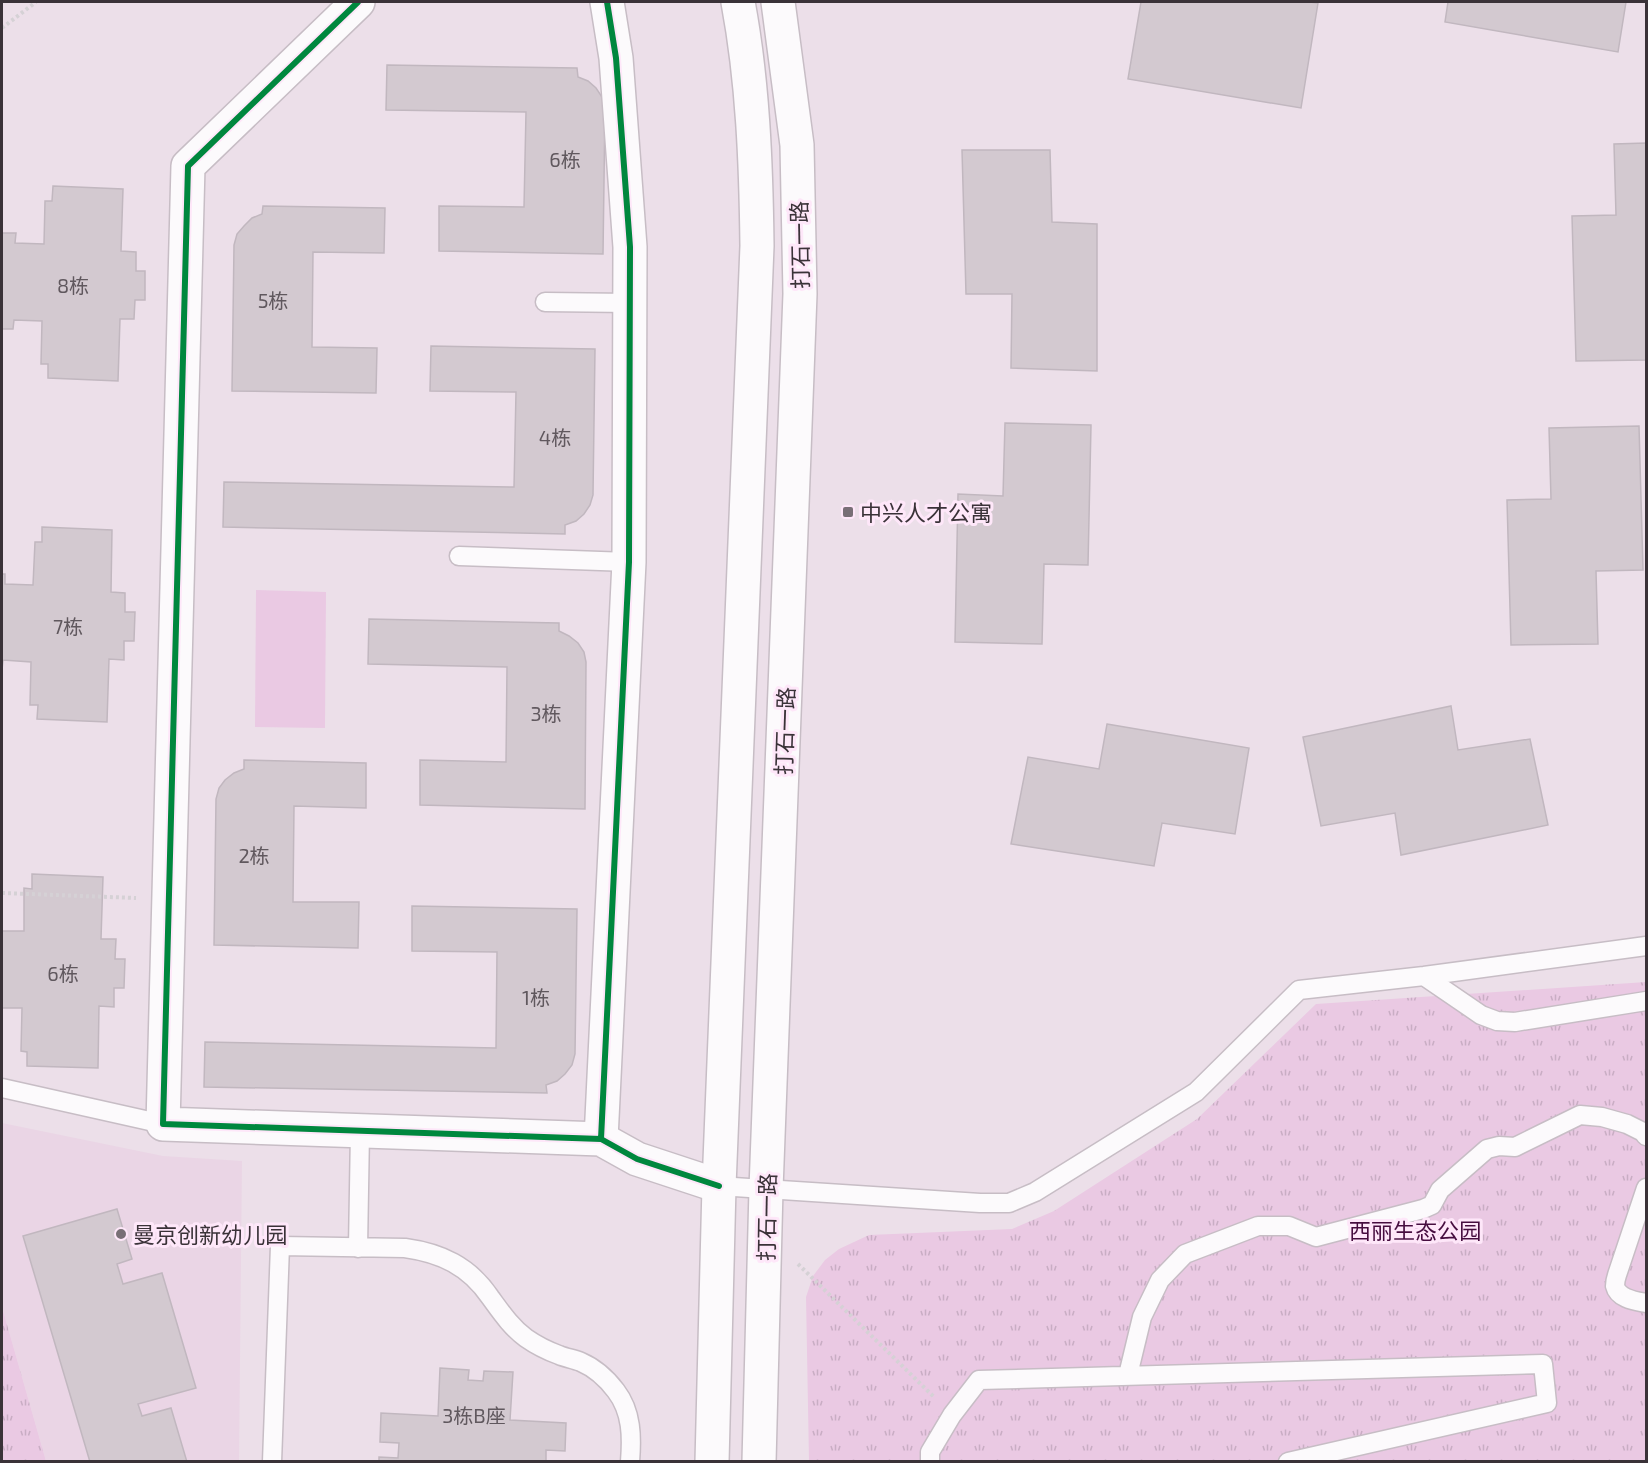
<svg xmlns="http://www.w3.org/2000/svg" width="1648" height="1463" font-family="'Exo 2','Noto Sans SC',sans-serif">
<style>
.built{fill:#ead5e5}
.green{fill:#eac9e3}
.park{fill:url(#park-tufts)}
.building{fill:#d3c9d0;stroke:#c1b7bf;stroke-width:1.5}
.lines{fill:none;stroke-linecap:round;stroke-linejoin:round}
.service-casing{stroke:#c7bdc5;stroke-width:21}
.minor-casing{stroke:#c7bdc5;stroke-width:36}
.secondary-casing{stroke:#c7bdc5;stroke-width:36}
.path{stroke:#d5d1d5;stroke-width:4;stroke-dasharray:3 3;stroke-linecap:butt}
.service{stroke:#fcfafc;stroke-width:18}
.minor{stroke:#fcfafc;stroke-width:33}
.secondary{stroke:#fcfafc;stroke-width:33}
.cycleway-casing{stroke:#fee7f9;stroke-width:10}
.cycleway{stroke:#00873e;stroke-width:6}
.poi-dot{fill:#786f76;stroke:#fee7f9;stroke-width:2}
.labels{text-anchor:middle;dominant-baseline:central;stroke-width:6;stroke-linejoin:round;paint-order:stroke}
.number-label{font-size:20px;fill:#60585e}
.street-label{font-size:22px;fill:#3a3238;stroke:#fee7f9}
.poi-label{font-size:22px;fill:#3a3238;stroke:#fee7f9;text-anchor:start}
.park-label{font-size:22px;fill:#460d3f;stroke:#fee7f9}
</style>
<defs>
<pattern id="park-tufts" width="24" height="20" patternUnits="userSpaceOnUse" patternTransform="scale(1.5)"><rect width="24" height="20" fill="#eac9e3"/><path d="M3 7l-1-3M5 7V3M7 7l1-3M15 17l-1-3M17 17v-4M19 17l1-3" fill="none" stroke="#c9adc4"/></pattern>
</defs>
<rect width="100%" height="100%" fill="#ecdfe9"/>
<!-- built -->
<path class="built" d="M 2,1123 L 163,1156 L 242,1161 L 239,1461 L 46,1461 L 2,1307 Z"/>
<!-- green -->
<path class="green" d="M 256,590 L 326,592 L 325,728 L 255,727 Z"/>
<!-- park -->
<path class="park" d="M 1646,982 L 1646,1461 L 809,1461 L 806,1297 L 813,1276 L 825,1260 L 839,1249 L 869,1235 L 1012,1229 L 1054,1211 L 1197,1119 L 1316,1004 Z
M 2,1307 L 46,1461 L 2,1461 Z"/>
<!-- building -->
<path class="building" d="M 1141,2 L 1309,2 L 1318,3 L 1301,108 L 1128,79 Z
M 1448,2 L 1626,2 L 1618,52 L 1445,22 Z
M 387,65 L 577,68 L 578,77 L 588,81 L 596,88 L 602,97 L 605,108 L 603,254 L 439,251 L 439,206 L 524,207 L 526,112 L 386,110 Z
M 1646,143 L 1646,360 L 1576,361 L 1572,216 L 1616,215 L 1614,144 Z
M 962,150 L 1050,150 L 1052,222 L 1097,224 L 1097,371 L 1011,368 L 1012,294 L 966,294 Z
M 53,186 L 123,189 L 121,251 L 136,252 L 136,271 L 145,271 L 145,300 L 135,300 L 134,319 L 120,319 L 118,381 L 48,378 L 48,364 L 41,364 L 42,321 L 14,320 L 13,329 L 2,329 L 2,233 L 16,233 L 15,243 L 44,244 L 45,201 L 52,201 Z
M 263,206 L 385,208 L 384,253 L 313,252 L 312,347 L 377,348 L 376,393 L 232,391 L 234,245 L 237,234 L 244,226 L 252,218 L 262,214 Z
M 431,346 L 595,349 L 593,495 L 590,505 L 584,514 L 576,521 L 565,525 L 565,534 L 223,527 L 224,482 L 514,487 L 516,392 L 430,391 Z
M 1005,423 L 1091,425 L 1088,565 L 1044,564 L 1042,644 L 955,642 L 958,494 L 1003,496 Z
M 1639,426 L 1643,570 L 1596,571 L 1598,644 L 1511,645 L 1507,500 L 1551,499 L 1549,428 Z
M 42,527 L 112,530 L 111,592 L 125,593 L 125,612 L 135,612 L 134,641 L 124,641 L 124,660 L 109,659 L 107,722 L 37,719 L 38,705 L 30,705 L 31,662 L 3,660 L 2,670 L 2,574 L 5,574 L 5,584 L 33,585 L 35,542 L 42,542 Z
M 369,619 L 559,623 L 559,631 L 569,636 L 578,643 L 584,652 L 586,662 L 585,809 L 420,805 L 420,760 L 506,762 L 507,667 L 368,664 Z
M 1451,706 L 1458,750 L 1530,739 L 1548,825 L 1401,855 L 1395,813 L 1321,826 L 1303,737 Z
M 1107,724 L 1249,748 L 1235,834 L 1162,823 L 1154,866 L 1011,844 L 1028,757 L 1099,769 Z
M 244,760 L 366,763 L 366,808 L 294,806 L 293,902 L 359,902 L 358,948 L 214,945 L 216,799 L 219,788 L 225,780 L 234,773 L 244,769 Z
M 32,874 L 103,877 L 101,939 L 116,939 L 115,959 L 125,959 L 124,988 L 114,988 L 114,1007 L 99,1006 L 98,1068 L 27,1066 L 27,1052 L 21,1051 L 22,1008 L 2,1008 L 2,931 L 24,931 L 24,888 L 32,889 Z
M 412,906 L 577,909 L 575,1054 L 572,1065 L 565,1074 L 557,1081 L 546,1085 L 547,1093 L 204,1087 L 205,1042 L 496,1048 L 497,952 L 412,951 Z
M 117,1209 L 132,1259 L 117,1264 L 123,1284 L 162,1273 L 196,1388 L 138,1404 L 142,1416 L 171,1408 L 187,1462 L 90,1462 L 23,1236 Z
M 440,1368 L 469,1370 L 468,1380 L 483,1381 L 484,1371 L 513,1372 L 510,1420 L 566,1423 L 565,1451 L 546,1450 L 546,1462 L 379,1462 L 379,1457 L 398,1458 L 399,1443 L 380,1442 L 381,1413 L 438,1416 Z"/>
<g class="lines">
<defs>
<path id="service" d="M 545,302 L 630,303
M 459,556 L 629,562
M 1424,976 L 1481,1015 L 1497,1021 L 1515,1022 L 1646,1001
M 2,1088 L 163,1124
M 719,1186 L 980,1203 L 1009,1203 L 1035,1192 L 1196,1092 L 1299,990 L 1424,976 L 1646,946
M 1646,1188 L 1617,1275 C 1616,1278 1615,1282 1615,1286 C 1618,1299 1636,1301 1646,1303
M 358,1248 L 360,1131
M 1128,1375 L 1142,1317 L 1160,1280 L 1185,1254 L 1258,1226 L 1289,1226 L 1316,1237 L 1423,1209 L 1432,1205 L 1440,1190 L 1487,1149 L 1499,1146 L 1515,1147 L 1580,1115 L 1602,1117 L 1627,1124 L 1643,1132 L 1646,1136
M 272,1462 L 280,1246 L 405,1248 C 441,1253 469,1266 490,1297 C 501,1312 511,1327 526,1338 C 536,1345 548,1351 559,1355 C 566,1358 574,1359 581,1362 C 595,1368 607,1379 616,1391 C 632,1412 632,1437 630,1462
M 930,1462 L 930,1452 L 952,1415 L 979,1380 L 1543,1364 L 1547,1403 L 1288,1462"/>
<path id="minor" d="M 358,2 L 188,166 L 163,1124 L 601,1139 L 637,1159 L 719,1186
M 601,1139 L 629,562 L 630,247 L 616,58 L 607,2"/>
<path id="secondary" d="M 712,1462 L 719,1186 L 757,246 C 756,164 753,82 738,2
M 759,1462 L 766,1189 L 800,294 L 797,145 L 778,2"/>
</defs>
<!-- service casing -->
<use href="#service" class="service-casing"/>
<!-- minor casing -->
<use href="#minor" class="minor-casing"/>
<!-- secondary casing -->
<use href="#secondary" class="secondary-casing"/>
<!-- path -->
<path class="path" d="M 2,28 L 36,2
M 2,893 L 136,898
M 798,1264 L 934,1397"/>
<!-- service -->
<use href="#service" class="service"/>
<!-- minor -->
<use href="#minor" class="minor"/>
<!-- secondary -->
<use href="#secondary" class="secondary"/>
<defs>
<path id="cycleway" d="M 358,2 L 188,166 L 163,1124 L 601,1139 L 637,1159 L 719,1186
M 601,1139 L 629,562 L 630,247 L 616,58 L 607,2"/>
</defs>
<!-- cycleway casing -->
<use href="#cycleway" class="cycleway-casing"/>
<!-- cycleway -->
<use href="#cycleway" class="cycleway"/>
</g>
<!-- markers -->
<g class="poi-dot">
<rect x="842" y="506" width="12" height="12" rx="3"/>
<circle cx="121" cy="1234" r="6"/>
</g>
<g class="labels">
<!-- number labels -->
<g class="number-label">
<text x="565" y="159">6栋</text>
<text x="73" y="285">8栋</text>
<text x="273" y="300">5栋</text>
<text x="555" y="437">4栋</text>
<text x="68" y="626">7栋</text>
<text x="546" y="713">3栋</text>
<text x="254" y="855">2栋</text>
<text x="63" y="973">6栋</text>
<text x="536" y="997">1栋</text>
<text x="474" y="1415">3栋B座</text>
</g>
<!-- street labels -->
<g class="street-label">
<text transform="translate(799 245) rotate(-91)">打石一路</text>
<text transform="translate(784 731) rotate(-88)">打石一路</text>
<text transform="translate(766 1217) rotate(-89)">打石一路</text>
</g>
<!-- poi labels -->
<g class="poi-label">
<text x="860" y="512">中兴人才公寓</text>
<text x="133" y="1234">曼京创新幼儿园</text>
</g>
<!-- park labels -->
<g class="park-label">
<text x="1415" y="1230">西丽生态公园</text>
</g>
</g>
<!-- border -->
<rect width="1648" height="1463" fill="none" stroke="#3a3238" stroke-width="6"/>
</svg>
